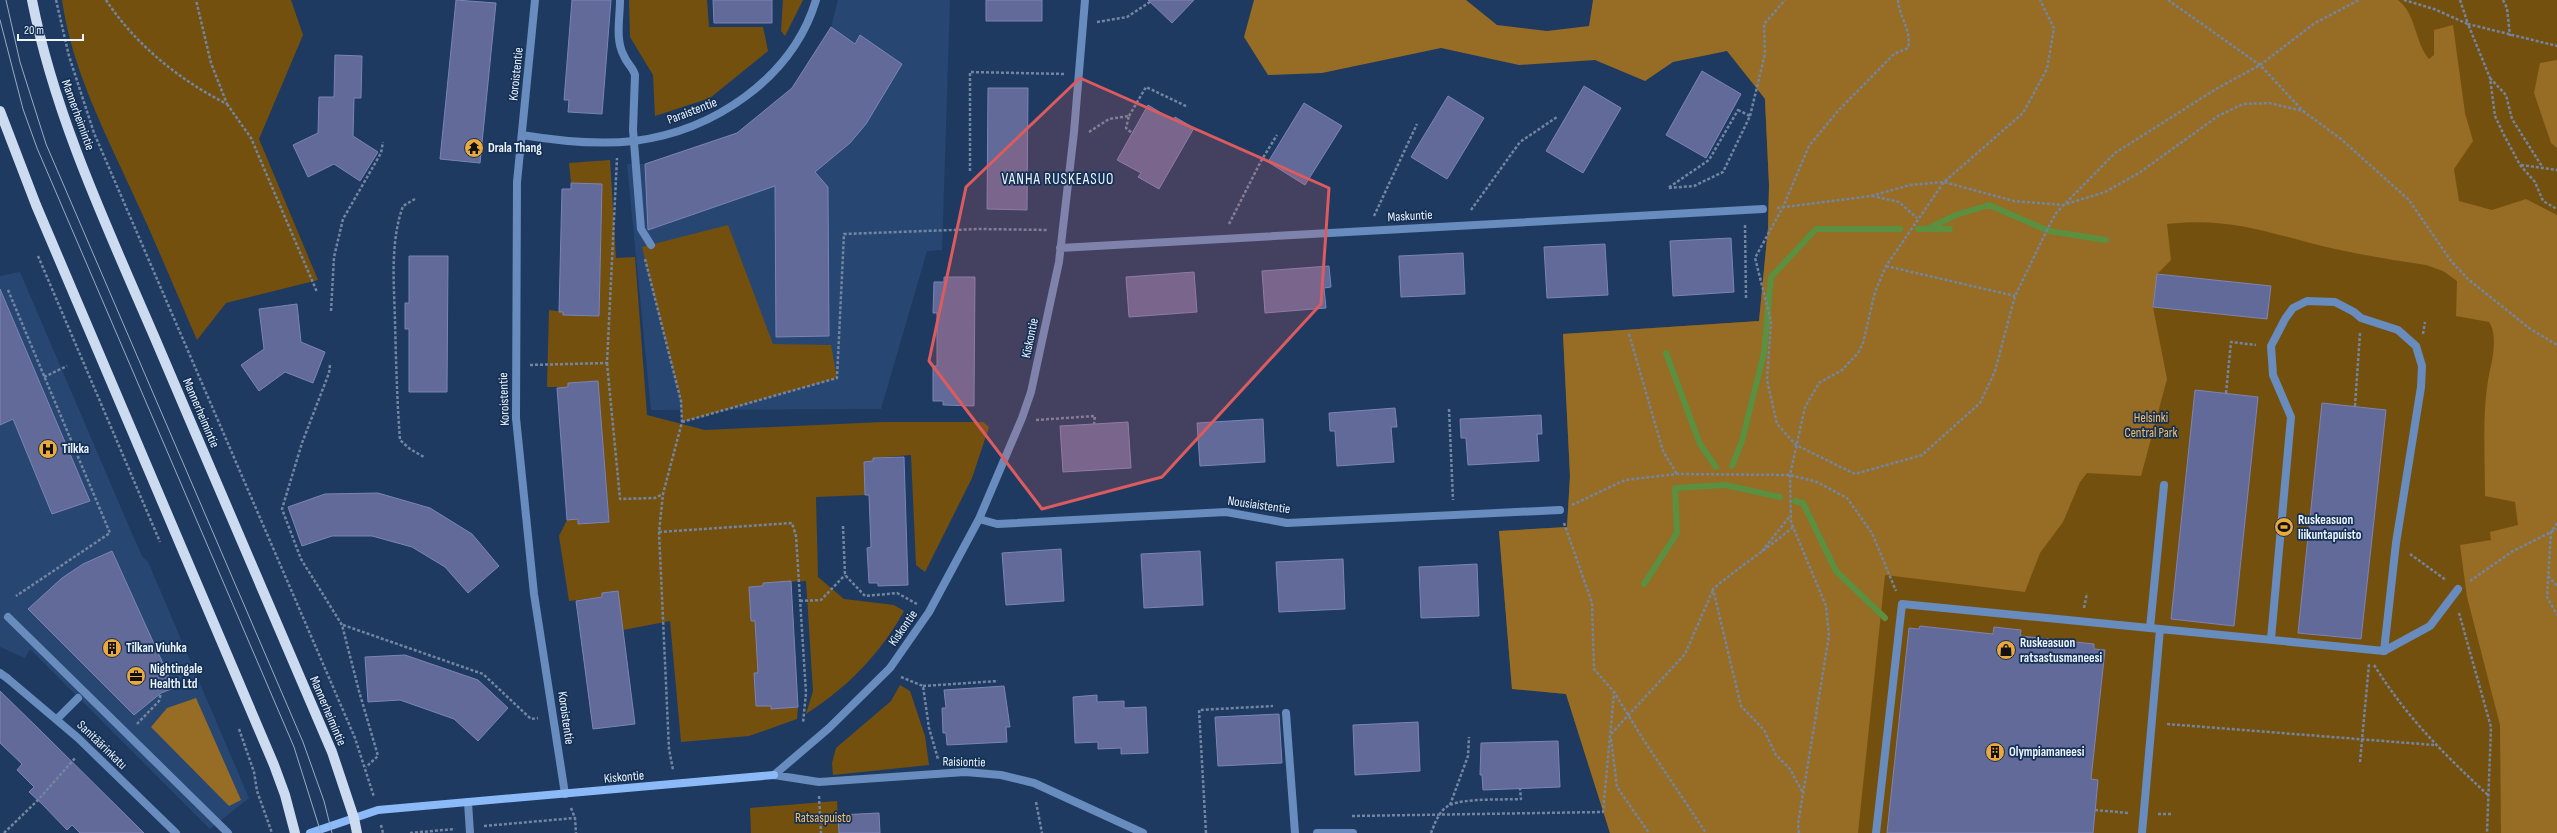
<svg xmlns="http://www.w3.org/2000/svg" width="2557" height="833" font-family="'Sofia Sans Condensed',sans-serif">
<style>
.built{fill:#274772}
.green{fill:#74500f}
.forest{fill:#976c24}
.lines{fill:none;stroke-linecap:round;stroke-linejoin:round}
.stream{stroke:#5a903f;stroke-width:6}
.building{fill:#626a99;stroke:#7b84b6}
.path{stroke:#7285a1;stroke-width:2.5;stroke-dasharray:3 2;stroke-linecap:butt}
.lane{stroke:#688cbd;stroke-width:8}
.street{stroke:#688cbd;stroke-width:8}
.secondary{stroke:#8cbaf8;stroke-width:8}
.primary{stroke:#cddbf0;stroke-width:10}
.tram{stroke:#9baac0;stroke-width:1}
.marked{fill:#dc5b5e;fill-opacity:0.2;stroke:#dc5b5e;stroke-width:3;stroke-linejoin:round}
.labels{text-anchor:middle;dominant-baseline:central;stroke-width:3.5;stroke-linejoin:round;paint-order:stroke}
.street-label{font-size:13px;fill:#eef5ff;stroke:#143055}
.poi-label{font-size:13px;font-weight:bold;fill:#eef5ff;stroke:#143055;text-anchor:start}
.park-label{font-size:13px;fill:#fac066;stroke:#143055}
.quarter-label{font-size:15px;letter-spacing:1px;fill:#eef5ff;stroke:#143055}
</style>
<rect width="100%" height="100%" fill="#1e3a61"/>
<!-- built -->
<path class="built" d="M 838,0 L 950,0 L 942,250 L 927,251 L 881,409 L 651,410 L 627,164 L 645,164 L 737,133 L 792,88 L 831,27 Z
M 20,272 L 130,529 L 142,556 L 148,562 L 249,798 L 210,829 L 30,649 L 25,658 L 0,647 L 0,276 Z"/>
<!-- green -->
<path class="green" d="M 62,0 L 291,0 L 303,35 L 259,139 L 318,280 L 226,303 L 197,340 C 176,292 156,243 134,196 C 105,132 72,70 62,0 Z
M 629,0 L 707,0 L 709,27 L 763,27 L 768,51 L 710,98 L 655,116 L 653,75 L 630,37 Z
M 783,0 L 803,0 L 785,36 L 781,31 Z
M 1760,0 L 2557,0 L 2557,833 L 1610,833 L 1566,694 L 1512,689 L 1499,531 L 1567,527 L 1570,476 L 1563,334 L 1759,321 L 1768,228 L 1769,185 Z
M 610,160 L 616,258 L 635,257 L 647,415 L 705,430 L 883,422 L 983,422 L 989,427 L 972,478 L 925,572 L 916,565 L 911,455 L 873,458 L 873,461 L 864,462 L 865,495 L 816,497 L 818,577 L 844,599 L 894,605 L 904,611 C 880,654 848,687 806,714 L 813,691 L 806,581 L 764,583 L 755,621 L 758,673 L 754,673 L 756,706 L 771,706 L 771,709 L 798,707 L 797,719 L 749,736 L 681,742 L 670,621 L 623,630 L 617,591 L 602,593 L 602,597 L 569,601 L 559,536 L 567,520 L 578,519 L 579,524 L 609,522 L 598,381 L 568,383 L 568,387 L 547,387 L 549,310 L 563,312 L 563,315 L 599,316 L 602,185 L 571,183 L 569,163 Z
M 728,225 L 773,344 L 831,345 L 837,378 L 682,422 L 681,401 L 642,247 Z
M 900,685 L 910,691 L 925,736 L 929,765 L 833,775 L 832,763 L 836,748 L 891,701 Z
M 837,801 L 839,833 L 751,833 L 750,808 Z"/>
<!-- forest -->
<path class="forest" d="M 1254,0 L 1466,0 L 1497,25 L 1547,31 L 1589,26 L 1593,0 L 2398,0 C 2417,15 2414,41 2429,59 L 2434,55 L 2434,30 L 2453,25 L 2465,113 L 2473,141 L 2454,169 L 2459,201 L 2492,210 L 2526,199 L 2557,215 L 2557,833 L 2501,833 L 2500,725 L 2467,597 L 2460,545 L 2491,540 L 2490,532 L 2518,525 L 2515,502 L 2485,496 C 2485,452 2481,404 2492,361 C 2494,350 2496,331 2489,322 L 2456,316 L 2457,281 L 2443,271 L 2426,265 C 2392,260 2356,254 2322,246 C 2266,232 2227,217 2167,224 L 2171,260 L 2157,274 L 2153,307 L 2167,379 L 2141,476 L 2087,473 L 2080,482 L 2063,522 L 2040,553 L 2025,592 L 1885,575 L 1858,833 L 1610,833 L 1566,694 L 1512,689 L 1499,531 L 1567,527 L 1570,476 L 1563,334 L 1759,321 L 1768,228 L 1769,185 L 1765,99 L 1727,51 L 1673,62 L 1645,81 L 1595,60 L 1519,65 L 1441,48 L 1322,73 L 1268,75 L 1244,37 Z
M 2557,60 L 2557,148 L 2551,143 L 2534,93 L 2540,63 Z
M 196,698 L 241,800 L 229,806 L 151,727 L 167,708 Z"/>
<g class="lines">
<!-- stream -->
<path class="stream" d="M 1918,229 L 1950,229
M 1927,229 L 1956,215 L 1989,205 L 2049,231 L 2106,240
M 1666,353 L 1700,444 L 1716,467
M 1732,466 L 1742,441 L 1764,353 L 1771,277 L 1816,229 L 1900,229
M 1795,501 L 1803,503 L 1836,571 L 1885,618
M 1644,584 L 1677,533 L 1675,488 L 1725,485 L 1780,497"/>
</g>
<!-- building -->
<path class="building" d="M 456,0 L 496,3 L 480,163 L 440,159 Z
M 572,0 L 611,0 L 602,114 L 568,112 L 569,100 L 564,100 Z
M 713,0 L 772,0 L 772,23 L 714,23 Z
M 986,0 L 1042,0 L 1042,21 L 986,21 Z
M 1148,0 L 1194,0 L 1172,23 Z
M 831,27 L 855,44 L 860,35 L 902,64 L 866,124 L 850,143 L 815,172 L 828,187 L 829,336 L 776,337 L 775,186 L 648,230 L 645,164 L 737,133 L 792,88 Z
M 335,55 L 362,56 L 361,98 L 354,98 L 353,136 L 378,152 L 360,181 L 334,164 L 308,177 L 293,145 L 318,133 L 319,97 L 334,97 Z
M 1702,71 L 1741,94 L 1706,158 L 1666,135 Z
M 1584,86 L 1621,108 L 1583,173 L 1546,151 Z
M 988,88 L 1028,88 L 1027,210 L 987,209 Z
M 1448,96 L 1484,118 L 1447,179 L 1411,157 Z
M 1304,103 L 1342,126 L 1305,185 L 1268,162 Z
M 1148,105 L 1173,120 L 1175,117 L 1194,128 L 1159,189 L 1138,177 L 1141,173 L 1117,160 Z
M 571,183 L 602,184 L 599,316 L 563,315 L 563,312 L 559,312 L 562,189 L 571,189 Z
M 1731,238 L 1734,292 L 1673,296 L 1670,241 Z
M 1605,244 L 1608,295 L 1547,298 L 1544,247 Z
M 1463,253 L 1465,294 L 1401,297 L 1399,256 Z
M 409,256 L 448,256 L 447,392 L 409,392 L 409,329 L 405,329 L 405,303 L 409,303 Z
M 1329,266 L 1331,287 L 1324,288 L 1326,308 L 1265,313 L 1262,271 Z
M 1194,272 L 1197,312 L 1129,317 L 1126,277 Z
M 2157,274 L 2271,286 L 2267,319 L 2153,307 Z
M 944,277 L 975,277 L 974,406 L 943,405 L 943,401 L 933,401 L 933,366 L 937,366 L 937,313 L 933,313 L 934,282 L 944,282 Z
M 0,289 L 90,501 L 52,514 L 13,419 L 0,425 Z
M 297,304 L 301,342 L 325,352 L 313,383 L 285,372 L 259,391 L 241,365 L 264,349 L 259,309 Z
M 598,381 L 609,522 L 578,524 L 578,519 L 567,520 L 557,388 L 568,387 L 568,383 Z
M 2195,390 L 2258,397 L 2234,626 L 2171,619 Z
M 2322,403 L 2386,410 L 2361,639 L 2298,633 Z
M 1395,408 L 1397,427 L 1391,427 L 1394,462 L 1337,466 L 1335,431 L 1330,431 L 1329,413 Z
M 1541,415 L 1542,434 L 1537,434 L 1539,461 L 1468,465 L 1466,438 L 1461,438 L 1460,419 Z
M 1263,419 L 1265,462 L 1200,466 L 1197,423 Z
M 1128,422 L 1131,468 L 1063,472 L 1060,426 Z
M 904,457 L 908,585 L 878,586 L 878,583 L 869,583 L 867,548 L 871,547 L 869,495 L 865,495 L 864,462 L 873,461 L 873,458 Z
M 378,493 L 430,508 L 472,534 L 499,566 L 468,593 L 445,567 L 412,547 L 372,536 L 332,536 L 302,546 L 288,507 L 325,494 Z
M 1061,549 L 1064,601 L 1006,605 L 1002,553 Z
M 112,551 L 174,688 L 161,693 L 134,715 L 28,609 L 62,578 L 83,564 Z
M 1200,551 L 1203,605 L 1144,608 L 1141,554 Z
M 1343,559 L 1345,609 L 1279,612 L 1276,562 Z
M 1477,564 L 1479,616 L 1421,618 L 1419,567 Z
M 791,581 L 798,707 L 771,709 L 771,706 L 756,706 L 754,673 L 758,673 L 755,621 L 751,621 L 749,587 L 763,586 L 763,583 Z
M 618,591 L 635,724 L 593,729 L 576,601 L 602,597 L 602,593 Z
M 1920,626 L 1993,634 L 1994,627 L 2021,630 L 2020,636 L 2094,644 L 2094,649 L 2105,650 L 2091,779 L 2098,780 L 2093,833 L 1887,833 L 1909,628 L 1919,629 Z
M 405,655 L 478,680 L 508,708 L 478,741 L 454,719 L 400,700 L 368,702 L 365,657 Z
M 1004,686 L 1010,727 L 1006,727 L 1007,742 L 947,745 L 946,733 L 943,733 L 942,708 L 946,708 L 944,690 Z
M 0,691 L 43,733 L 144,833 L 80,833 L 72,825 L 67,830 L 43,805 L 29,792 L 34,787 L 17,770 L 22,764 L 0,743 Z
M 1097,695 L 1097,702 L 1124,701 L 1124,708 L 1146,707 L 1148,753 L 1121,754 L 1121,748 L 1098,749 L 1098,742 L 1075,743 L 1073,697 Z
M 1279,714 L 1282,763 L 1218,766 L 1215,717 Z
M 1418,722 L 1420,771 L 1355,775 L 1353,725 Z
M 1558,741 L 1560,787 L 1483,790 L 1482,775 L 1480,775 L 1481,743 Z
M 879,813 L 880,833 L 839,833 L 838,815 Z"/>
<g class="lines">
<!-- path -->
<path class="path" d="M 56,0 L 69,56 L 94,133 L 355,738 L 374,797
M 106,0 C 135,44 179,80 227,104 L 211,63 L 196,0
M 1898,0 C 1899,17 1912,30 1908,48 L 1894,54 L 1837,112 L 1809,146 L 1783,207 L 1755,258 L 1771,321 L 1767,380 L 1777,424 L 1796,445 L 1855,474 L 1922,455 L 1980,403 L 1995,371 L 2015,296 L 2047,230 L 2056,213 L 2115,153 L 2216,89 L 2260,65 L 2315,23 L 2359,0
M 2168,0 L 2260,65 L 2303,111
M 2404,0 L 2434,9 L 2468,24 L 2490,78 L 2495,116 L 2504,135 L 2520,165 L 2535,182 L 2543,201 L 2557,209
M 2460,0 L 2468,24 L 2557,46
M 2503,0 L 2507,8 L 2510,36
M 1097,22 L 1127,17 L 1150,2
M 2490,78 L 2506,95 L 2512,119 L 2543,168
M 227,104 L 251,138 L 317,292
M 1738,110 L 1750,116 L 1723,172 L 1694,186 L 1668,188 L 1709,160 Z
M 1129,116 L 1146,87 L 1188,107
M 1750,116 L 1765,54 L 1764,24 L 1785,0
M 1089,132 L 1109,119 L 1129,116 L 1126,128 L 1132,133
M 2521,165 L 2557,170
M 970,171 L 970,72 L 1065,74
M 1872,196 L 1899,202 L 1917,218
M 415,199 L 403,206 C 390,242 394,284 395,321 C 396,361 397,400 400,440 L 410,449 L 424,457
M 1777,208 L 1871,196 L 1910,185 L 1944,182 L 2014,201 L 2063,205 L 2105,192 L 2139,173 L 2218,116 L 2243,104 L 2269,103 L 2303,111 L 2341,139 L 2409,200 L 2451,261 L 2468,279 L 2529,328 L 2557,345
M 1471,210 L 1520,142 L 1557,117
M 1374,216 L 1417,124
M 1229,224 L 1261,161 L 1277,135
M 1745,225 L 1746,298
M 38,256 L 160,542
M 645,259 L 681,401 L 682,422 L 663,494 L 659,532 L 669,749 L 673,770
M 1886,266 L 2015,296
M 8,290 L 110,533 L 16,596
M 331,311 L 334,257 L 343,219 L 381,153 L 383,142
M 1629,334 L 1663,451 L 1677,474
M 2423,334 L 2425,322
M 607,363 L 620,499 L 655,498 L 663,494
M 330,365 L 329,373 L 302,443 L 282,509 L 301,559 L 342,625 L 359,691 L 378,756 L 366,767
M 530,365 L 607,363 L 617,158
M 44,377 L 67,366
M 2226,393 L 2231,342 L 2256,345
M 2355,406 L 2360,333
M 1449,409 L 1453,500
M 1036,420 L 1095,416 L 1094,424
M 682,422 L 837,378 L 844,234 L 979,229 L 1048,230
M 1572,505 L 1625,480 L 1677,474 L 1790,475 L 1817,482 L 1847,498 L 1872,533 L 1896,591
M 1564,523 L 1592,603 L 1594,669 L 1614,692 L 1643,739 L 1706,833
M 2557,523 L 2551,532 L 2547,597 L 2557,615
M 843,526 L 845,575 L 865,596 L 897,593 L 917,604
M 1793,527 C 1767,549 1739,567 1713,589 L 1741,706 L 1764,730 L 1776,755 L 1790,769 L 1803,793
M 659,532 L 792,523 L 796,536 L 806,693 L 803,723
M 1762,551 L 1791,515
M 2410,554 L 2446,580
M 2548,576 L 2557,586
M 2470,581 L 2513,551 L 2557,529
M 800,601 L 821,600 L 845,575
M 2084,608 L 2087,593
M 2459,613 L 2491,727 L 2487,833
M 343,625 L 483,674 L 531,719 L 538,718
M 2374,665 C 2408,719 2443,753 2489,796
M 901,677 L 923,686 L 929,728 L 938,759
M 923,686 L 998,681
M 137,724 L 159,701 L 161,693
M 2167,724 L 2434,745
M 239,729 L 254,772 L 257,791 L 272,833
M 1611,734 L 1685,654 L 1713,590
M 1611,739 L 1617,787 L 1649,833
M 2360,762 L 2369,664
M 819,796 L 821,833
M 1036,802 L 1042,833
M 1450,805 L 1468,756 L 1469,737
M 571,808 L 575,818 L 576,833
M 2095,810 L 2129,813
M 2158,814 L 2172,814
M 1352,816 L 1603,812 L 1614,693
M 381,825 L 383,833
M 484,826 L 575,818
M 4,833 L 38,800 L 76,757
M 410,833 L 455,829
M 1206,833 L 1199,710 L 1273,706
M 1431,833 C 1435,823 1439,810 1450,805 C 1464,798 1504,800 1521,799 L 1520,789
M 1799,833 L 1798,824 L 1829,636 L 1826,606 L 1791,522 L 1790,475 L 1805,407 L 1819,383 L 1842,370 L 1858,353 L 1863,343 L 1875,292 L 1886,266 L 1944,182 L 2023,113 L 2047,69 L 2054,28 L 2040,0"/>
<!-- lane -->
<path class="lane" d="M 620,0 C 620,18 615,40 624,56 C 627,64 633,67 635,75 L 633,130 L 641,229 L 651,245
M 8,617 L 228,833
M 2150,628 L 2164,485
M 2384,651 L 2430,626 L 2458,589
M 0,673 L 7,678
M 1286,713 L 1295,833
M 57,719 L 78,698
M 468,802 L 470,833"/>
<!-- street -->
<path class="street" d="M 535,0 L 517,182 L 516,418 L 534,594 L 565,794
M 522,135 C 558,141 597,145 634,141 C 713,131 792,79 816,0
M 1060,248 L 1763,209
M 979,519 L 997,524 L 1226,512 L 1287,523 L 1560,510
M 7,678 L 78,738 L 176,833
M 774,775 L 829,728 L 890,668 L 929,612 L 979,519 L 1022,418 L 1031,392 L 1059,262 L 1074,132 L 1085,0
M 774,775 L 819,782 L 965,772 L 1001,775 L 1034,783 L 1143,833
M 1317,833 L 1353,833
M 1876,833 L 1902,604 L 2160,629
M 2142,833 L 2160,629 L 2384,651 L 2396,543 L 2421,387 L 2422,366 L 2416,346 L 2398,330 L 2361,318 L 2354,312 L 2335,302 L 2307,301 L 2293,308 L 2285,319 L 2271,346 L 2273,375 L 2291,417 L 2271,639"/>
<!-- secondary -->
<path class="secondary" d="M 310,833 L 378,810 L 774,775"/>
<!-- primary -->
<path class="primary" d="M 32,0 C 55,117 107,227 154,336 C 213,475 273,614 332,752 L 354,818 L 357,833
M 0,111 L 36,205 L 274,765 L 285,795 L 295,833"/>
<!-- tram -->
<path class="tram" d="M 6,0 L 20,62 L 46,144 L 303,742 L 324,801 L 332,833
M 0,20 L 23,109 L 37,148 L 294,747 L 321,833"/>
</g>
<!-- marked area -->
<path class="marked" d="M 1080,78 L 1329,188 L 1321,304 L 1162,477 L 1042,509 L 929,361 L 966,187 Z"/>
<!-- icons -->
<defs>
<symbol id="temple-disc" viewBox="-11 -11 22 22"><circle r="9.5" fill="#eba93a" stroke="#143055"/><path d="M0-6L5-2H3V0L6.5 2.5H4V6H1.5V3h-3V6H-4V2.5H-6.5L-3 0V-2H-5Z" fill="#111"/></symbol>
<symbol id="hospital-disc" viewBox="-11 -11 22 22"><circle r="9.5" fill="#eba93a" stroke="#143055"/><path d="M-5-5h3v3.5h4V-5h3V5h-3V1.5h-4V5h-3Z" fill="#111"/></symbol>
<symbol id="stadium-disc" viewBox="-11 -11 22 22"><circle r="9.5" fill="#eba93a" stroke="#143055"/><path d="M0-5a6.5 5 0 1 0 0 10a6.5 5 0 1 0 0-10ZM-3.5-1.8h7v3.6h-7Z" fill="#111"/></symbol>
<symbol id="building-disc" viewBox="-11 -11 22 22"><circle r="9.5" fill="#eba93a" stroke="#143055"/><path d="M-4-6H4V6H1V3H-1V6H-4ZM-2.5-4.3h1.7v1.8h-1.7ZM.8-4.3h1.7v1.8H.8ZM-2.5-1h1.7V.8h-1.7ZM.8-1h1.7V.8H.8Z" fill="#111"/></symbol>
<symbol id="shop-disc" viewBox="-11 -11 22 22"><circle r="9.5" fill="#eba93a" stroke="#143055"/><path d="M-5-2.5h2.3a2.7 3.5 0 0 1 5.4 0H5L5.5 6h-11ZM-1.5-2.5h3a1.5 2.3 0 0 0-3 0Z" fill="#111"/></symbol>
<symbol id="office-disc" viewBox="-11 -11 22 22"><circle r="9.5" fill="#eba93a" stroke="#143055"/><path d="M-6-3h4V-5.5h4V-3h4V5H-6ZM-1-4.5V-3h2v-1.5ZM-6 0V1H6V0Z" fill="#111"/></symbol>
</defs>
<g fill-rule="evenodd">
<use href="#temple-disc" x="463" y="137" width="22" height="22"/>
<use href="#hospital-disc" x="37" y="438" width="22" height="22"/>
<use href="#stadium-disc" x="2273" y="516" width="22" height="22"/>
<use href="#building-disc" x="101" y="637" width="22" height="22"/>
<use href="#shop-disc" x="1995" y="639" width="22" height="22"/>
<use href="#office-disc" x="125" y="665" width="22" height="22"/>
<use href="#building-disc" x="1984" y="741" width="22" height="22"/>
</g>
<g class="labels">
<!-- street labels -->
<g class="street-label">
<text transform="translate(516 74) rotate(-84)">Koroistentie</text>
<text transform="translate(692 111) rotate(-21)">Paraistentie</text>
<text transform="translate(78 115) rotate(70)">Mannerheimintie</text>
<text transform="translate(1410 216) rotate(-3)">Maskuntie</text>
<text transform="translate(1030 338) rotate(-78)">Kiskontie</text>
<text transform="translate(504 399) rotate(-92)">Koroistentie</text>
<text transform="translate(201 413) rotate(67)">Mannerheimintie</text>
<text transform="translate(1259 505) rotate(8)">Nousiaistentie</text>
<text transform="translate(903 628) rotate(-55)">Kiskontie</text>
<text transform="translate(328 711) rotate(67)">Mannerheimintie</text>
<text transform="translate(566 718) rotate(82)">Koroistentie</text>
<text transform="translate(102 745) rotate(44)">Sanitäärinkatu</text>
<text transform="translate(964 762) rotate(1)">Raisiontie</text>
<text transform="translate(624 777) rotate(-5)">Kiskontie</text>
</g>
<!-- poi labels -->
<g class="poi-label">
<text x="488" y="148">Drala Thang</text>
<text x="62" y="449">Tilkka</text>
<text x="2298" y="520">Ruskeasuon<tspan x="2298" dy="15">liikuntapuisto</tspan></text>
<text x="2020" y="643">Ruskeasuon<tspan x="2020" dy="15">ratsastusmaneesi</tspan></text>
<text x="126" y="648">Tilkan Viuhka</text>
<text x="150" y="669">Nightingale<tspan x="150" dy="15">Health Ltd</tspan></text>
<text x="2009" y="752">Olympiamaneesi</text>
</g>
<!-- park labels -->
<g class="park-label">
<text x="2151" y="418">Helsinki<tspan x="2151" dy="15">Central Park</tspan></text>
<text x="823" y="818">Ratsaspuisto</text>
</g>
<!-- quarter labels -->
<g class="quarter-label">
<text x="1058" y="179">VANHA RUSKEASUO</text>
</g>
</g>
<!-- scale -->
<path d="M18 34v6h65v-6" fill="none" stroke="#eef5ff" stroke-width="2"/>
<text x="24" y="34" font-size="12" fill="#eef5ff" stroke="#143055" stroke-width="3" paint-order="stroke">20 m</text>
</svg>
